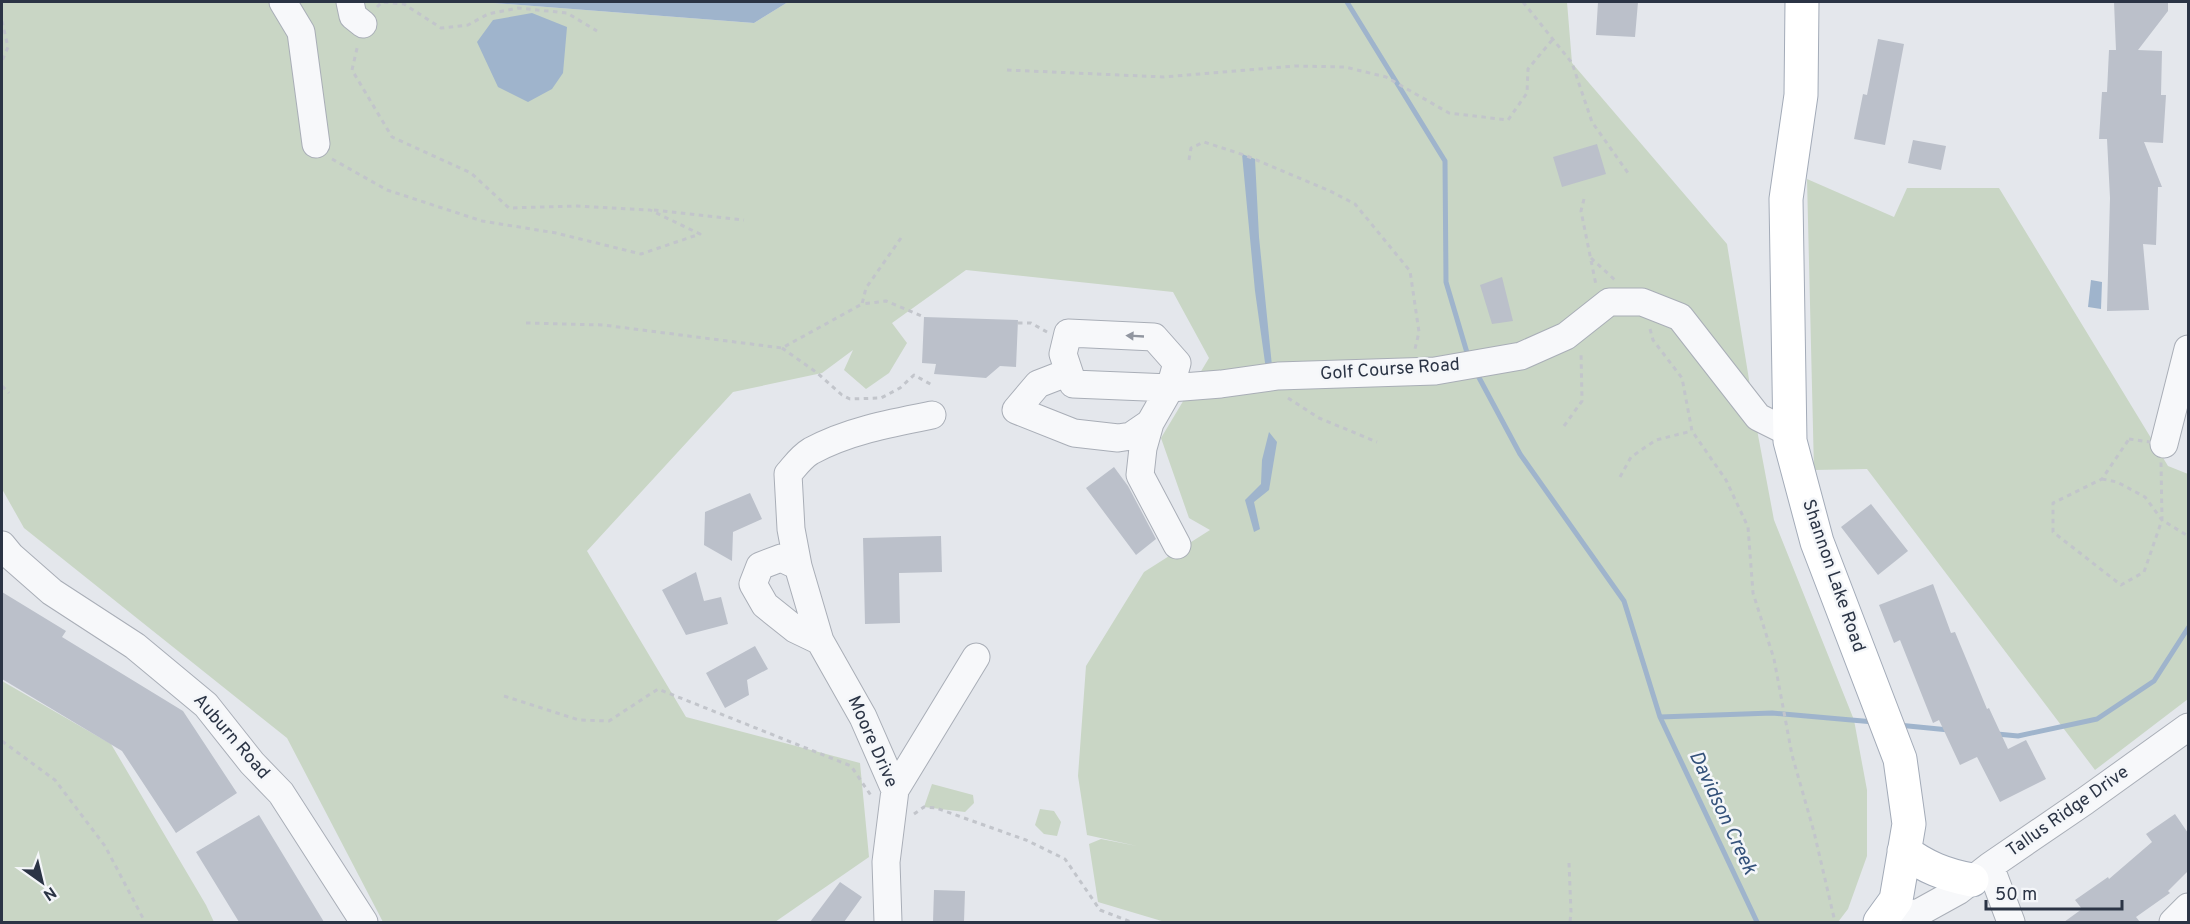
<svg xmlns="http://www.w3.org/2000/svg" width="2190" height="924" font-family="Overpass,sans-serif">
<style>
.green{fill:#c9d6c5}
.water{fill:#9fb4cc}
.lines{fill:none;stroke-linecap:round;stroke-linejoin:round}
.stream{stroke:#9fb4cc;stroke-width:5}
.building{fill:#bbc0ca}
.minor-casing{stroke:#a9aeb7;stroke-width:29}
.major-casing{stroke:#a3abb8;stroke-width:35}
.path{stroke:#c2c5cb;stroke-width:3;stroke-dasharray:4.5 4.5;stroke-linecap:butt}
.minor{stroke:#f7f8fa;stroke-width:27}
.major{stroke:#fff;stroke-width:33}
.oneway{fill:#9196a0}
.labels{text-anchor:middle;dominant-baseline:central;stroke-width:5;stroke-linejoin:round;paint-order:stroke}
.street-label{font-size:18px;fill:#2b3445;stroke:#f4f6f9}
.water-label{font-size:20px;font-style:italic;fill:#34527a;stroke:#f4f6f9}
</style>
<rect width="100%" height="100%" fill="#e4e7ec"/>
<!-- green -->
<path class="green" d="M 2,2 L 481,2 L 754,23 L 788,2 L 1567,2 L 1572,63 L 1727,244 L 1758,435 L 1774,520 L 1854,720 L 1867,790 L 1867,856 L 1848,909 L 1838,922 L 1165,922 L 1098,902 L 1089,844 L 1101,839 L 1137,846 L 1087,835 L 1078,776 L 1086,666 L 1144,572 L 1210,530 L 1189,518 L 1161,438 L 1209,358 L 1173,292 L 966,270 L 892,323 L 907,343 L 889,373 L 866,389 L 844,370 L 853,350 L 822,373 L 733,392 L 587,551 L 686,717 L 860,763 L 869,857 L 775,922 L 383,922 L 287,738 L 24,528 L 2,489 Z
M 1807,179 L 1894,217 L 1907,188 L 1999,188 L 2168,466 L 2188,474 L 2188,699 L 2095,770 L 1867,469 L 1814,470 Z
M 2,681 L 111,744 L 206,905 L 214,922 L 2,922 Z
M 932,784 L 973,795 L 974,803 L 965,812 L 924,807 Z
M 1040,809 L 1054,811 L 1061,822 L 1057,836 L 1044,834 L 1035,825 Z"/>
<!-- water -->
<path class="water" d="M 481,2 L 788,2 L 754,23 Z
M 532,13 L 567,27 L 563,73 L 552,89 L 528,102 L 498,87 L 477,42 L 493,20 Z
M 1242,154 L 1255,159 L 1259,237 L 1273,376 L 1267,377 L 1255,291 Z
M 2091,280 L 2102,282 L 2101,309 L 2088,307 Z
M 1269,432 L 1277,442 L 1269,490 L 1254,502 L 1260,529 L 1254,532 L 1245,500 L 1261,484 L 1262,460 Z"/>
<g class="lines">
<!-- stream -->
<path class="stream" d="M 1347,2 L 1445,161 L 1446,282 L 1468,356
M 1476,372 L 1520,454 L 1624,601 L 1660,717 L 1757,922
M 1660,717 L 1772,713 L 1874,722
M 1898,725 L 1949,730
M 1997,734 L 2018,736 L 2097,719 L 2154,681 L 2188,628"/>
</g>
<!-- building -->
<path class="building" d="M 1598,2 L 1638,2 L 1635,37 L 1596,35 Z
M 2114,2 L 2168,2 L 2168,11 L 2138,50 L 2162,51 L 2161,95 L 2166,95 L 2163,143 L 2144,142 L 2162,187 L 2158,187 L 2156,245 L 2143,244 L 2149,310 L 2107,311 L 2110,198 L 2107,139 L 2099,139 L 2102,92 L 2107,92 L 2109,50 L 2116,50 Z
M 1878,39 L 1904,44 L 1885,145 L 1854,139 L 1863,94 L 1867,95 Z
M 1913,140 L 1946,146 L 1941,170 L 1908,163 Z
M 1597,144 L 1606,174 L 1562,187 L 1553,157 Z
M 1502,277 L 1513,321 L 1492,324 L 1480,285 Z
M 924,317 L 1018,320 L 1016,367 L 1000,366 L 986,378 L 934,374 L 936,364 L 922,363 Z
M 1114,467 L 1128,486 L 1156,539 L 1136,555 L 1086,488 Z
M 750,493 L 762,519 L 733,532 L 732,561 L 704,545 L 705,512 Z
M 1871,504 L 1908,551 L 1878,575 L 1841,527 Z
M 941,536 L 942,572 L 899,573 L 900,623 L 865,624 L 863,538 Z
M 696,572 L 704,601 L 721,597 L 728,624 L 686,635 L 662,590 Z
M 1933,584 L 1951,633 L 1955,632 L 1987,709 L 1989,708 L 2008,749 L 2026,740 L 2046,779 L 2000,802 L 1977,757 L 1960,765 L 1939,720 L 1933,723 L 1900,640 L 1894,643 L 1879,605 Z
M 2,592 L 66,631 L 62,637 L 183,711 L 237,793 L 176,833 L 122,751 L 2,679 Z
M 755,646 L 768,669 L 747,680 L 749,695 L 725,708 L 706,673 Z
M 2175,814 L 2188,833 L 2188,871 L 2168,891 L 2170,893 L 2136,917 L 2140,922 L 2064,922 L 2082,909 L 2075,900 L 2108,877 L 2109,879 L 2152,842 L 2146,834 Z
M 259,815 L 324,922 L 239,922 L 196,852 Z
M 840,882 L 862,897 L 844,922 L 810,922 Z
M 934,890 L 965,891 L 964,922 L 933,922 Z"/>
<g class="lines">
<defs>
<path id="minor" d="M 283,2 L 301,32 L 316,144
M 350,2 L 353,16 L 363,24
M 1069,372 L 1038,384 L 1016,410 L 1074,433 L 1118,438 L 1131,436 L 1150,423
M 2164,444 L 2188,349
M 2,545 L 11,556 L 52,592 L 135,646 L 206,705 L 252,763 L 281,793 L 364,922
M 1177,545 L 1140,475 L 1143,448 L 1150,423 L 1170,388 L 1177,363 L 1154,337 L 1068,333 L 1063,354 L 1073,384 L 1170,388 L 1221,384 L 1278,376 L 1435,371 L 1521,356 L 1566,336 L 1609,302 L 1642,302 L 1680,317 L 1758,417 L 1790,433
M 798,566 L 791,529 L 788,474 C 795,466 801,457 811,451 C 848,431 891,423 932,415
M 820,641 L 795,629 L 765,605 L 753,584 L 760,566 L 781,558 L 798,566 L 820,641 L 863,717 L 895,790 L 886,862 L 888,922
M 895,790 L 976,657
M 1990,866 L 2011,922
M 1880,922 L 1920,912 L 1958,891 L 1990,866 L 2085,801 L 2188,727
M 2173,922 L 2188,907"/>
<path id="major" d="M 1802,2 L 1801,95 L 1786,199 L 1790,441 L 1817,542 L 1900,759 L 1909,824 L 1896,900 L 1880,922
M 1904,851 C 1925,867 1945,875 1972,880"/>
</defs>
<!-- minor casing -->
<use href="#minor" class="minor-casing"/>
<!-- major casing -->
<use href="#major" class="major-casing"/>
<!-- path -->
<path class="path" d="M 1523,2 L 1572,63 L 1592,122 L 1628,173
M 377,7 L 382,2 L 404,4 L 441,28 L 468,25 L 488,14 L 518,8 L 567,13 L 597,31
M 2,21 L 8,47 L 2,61
M 1007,70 L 1164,77 L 1295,66 L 1345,67 L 1386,77 L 1449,113 L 1508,120 L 1527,93 L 1528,69 L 1553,39
M 332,159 L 387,190 L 482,221 L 556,233 L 641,254 L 700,234 L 650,210 L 577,206 L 509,208 L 471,173 L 392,137 L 352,70 L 358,44
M 1189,160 L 1191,148 L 1204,142 L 1247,156 L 1330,191 L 1355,204 L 1410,271 L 1419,332 L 1415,349
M 1584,199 L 1581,211 L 1596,285
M 654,210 L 744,220
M 901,238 L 866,288 L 862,304 L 886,301 L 924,317
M 1591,258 L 1615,280
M 526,323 L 603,325 L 782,348 L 862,304
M 1018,323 L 1031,323 L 1047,332
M 1650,329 L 1653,340 L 1682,378 L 1692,431 L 1726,480 L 1748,527 L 1753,593 L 1774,659 L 1792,755 L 1814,832 L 1835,922
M 782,348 L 816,372 L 842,395 L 850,399 L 881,398 L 900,388 L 914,375 L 932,385
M 2,386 L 9,393
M 1288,398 L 1319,418 L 1377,442
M 1564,426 L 1582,401 L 1581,353
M 2129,439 L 2164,444 L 2161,463 L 2162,520 L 2144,572 L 2121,585 L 2053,532 L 2053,503 L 2102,479 Z
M 1620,477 L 1631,457 L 1656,440 L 1692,431
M 2102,479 L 2117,482 L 2145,497 L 2162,520 L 2188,536
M 504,696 L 579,720 L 609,721 L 658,689 L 851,766 L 872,797
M 2,741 L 55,780 L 105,846 L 145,922
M 914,814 L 924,807 L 936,808 L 1026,840 L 1065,859 L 1100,910 L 1131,922
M 1569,863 L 1571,912 L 1570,922"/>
<!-- minor -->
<use href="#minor" class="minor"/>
<!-- major -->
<use href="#major" class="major"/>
</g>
<!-- one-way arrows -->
<defs><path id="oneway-solid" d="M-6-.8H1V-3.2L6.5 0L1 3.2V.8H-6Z" transform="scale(1.5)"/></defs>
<use class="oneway" href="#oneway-solid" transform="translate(1135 336) rotate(-177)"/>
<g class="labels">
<!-- street labels -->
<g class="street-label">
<text transform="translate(1390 370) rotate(-4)">Golf Course Road</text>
<text transform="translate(1833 576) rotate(71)">Shannon Lake Road</text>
<text transform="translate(231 737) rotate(49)">Auburn Road</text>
<text transform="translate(872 742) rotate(66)">Moore Drive</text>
<text transform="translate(2068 812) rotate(-35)">Tallus Ridge Drive</text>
</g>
<!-- water labels -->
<g class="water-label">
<text transform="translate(1722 813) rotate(65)">Davidson Creek</text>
</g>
</g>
<!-- border -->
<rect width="2190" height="924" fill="none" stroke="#2b3445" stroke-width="6"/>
<!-- north arrow -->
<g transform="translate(42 882) rotate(146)" stroke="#f4f6f9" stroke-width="4.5" paint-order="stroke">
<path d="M0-4.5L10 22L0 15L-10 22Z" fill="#2b3445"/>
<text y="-9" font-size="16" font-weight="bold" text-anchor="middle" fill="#2b3445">N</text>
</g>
<!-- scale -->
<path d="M1986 900v9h136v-9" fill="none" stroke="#2b3445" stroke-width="3"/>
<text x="1995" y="900" font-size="18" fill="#2b3445" stroke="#f4f6f9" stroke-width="4.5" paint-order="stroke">50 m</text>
</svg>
